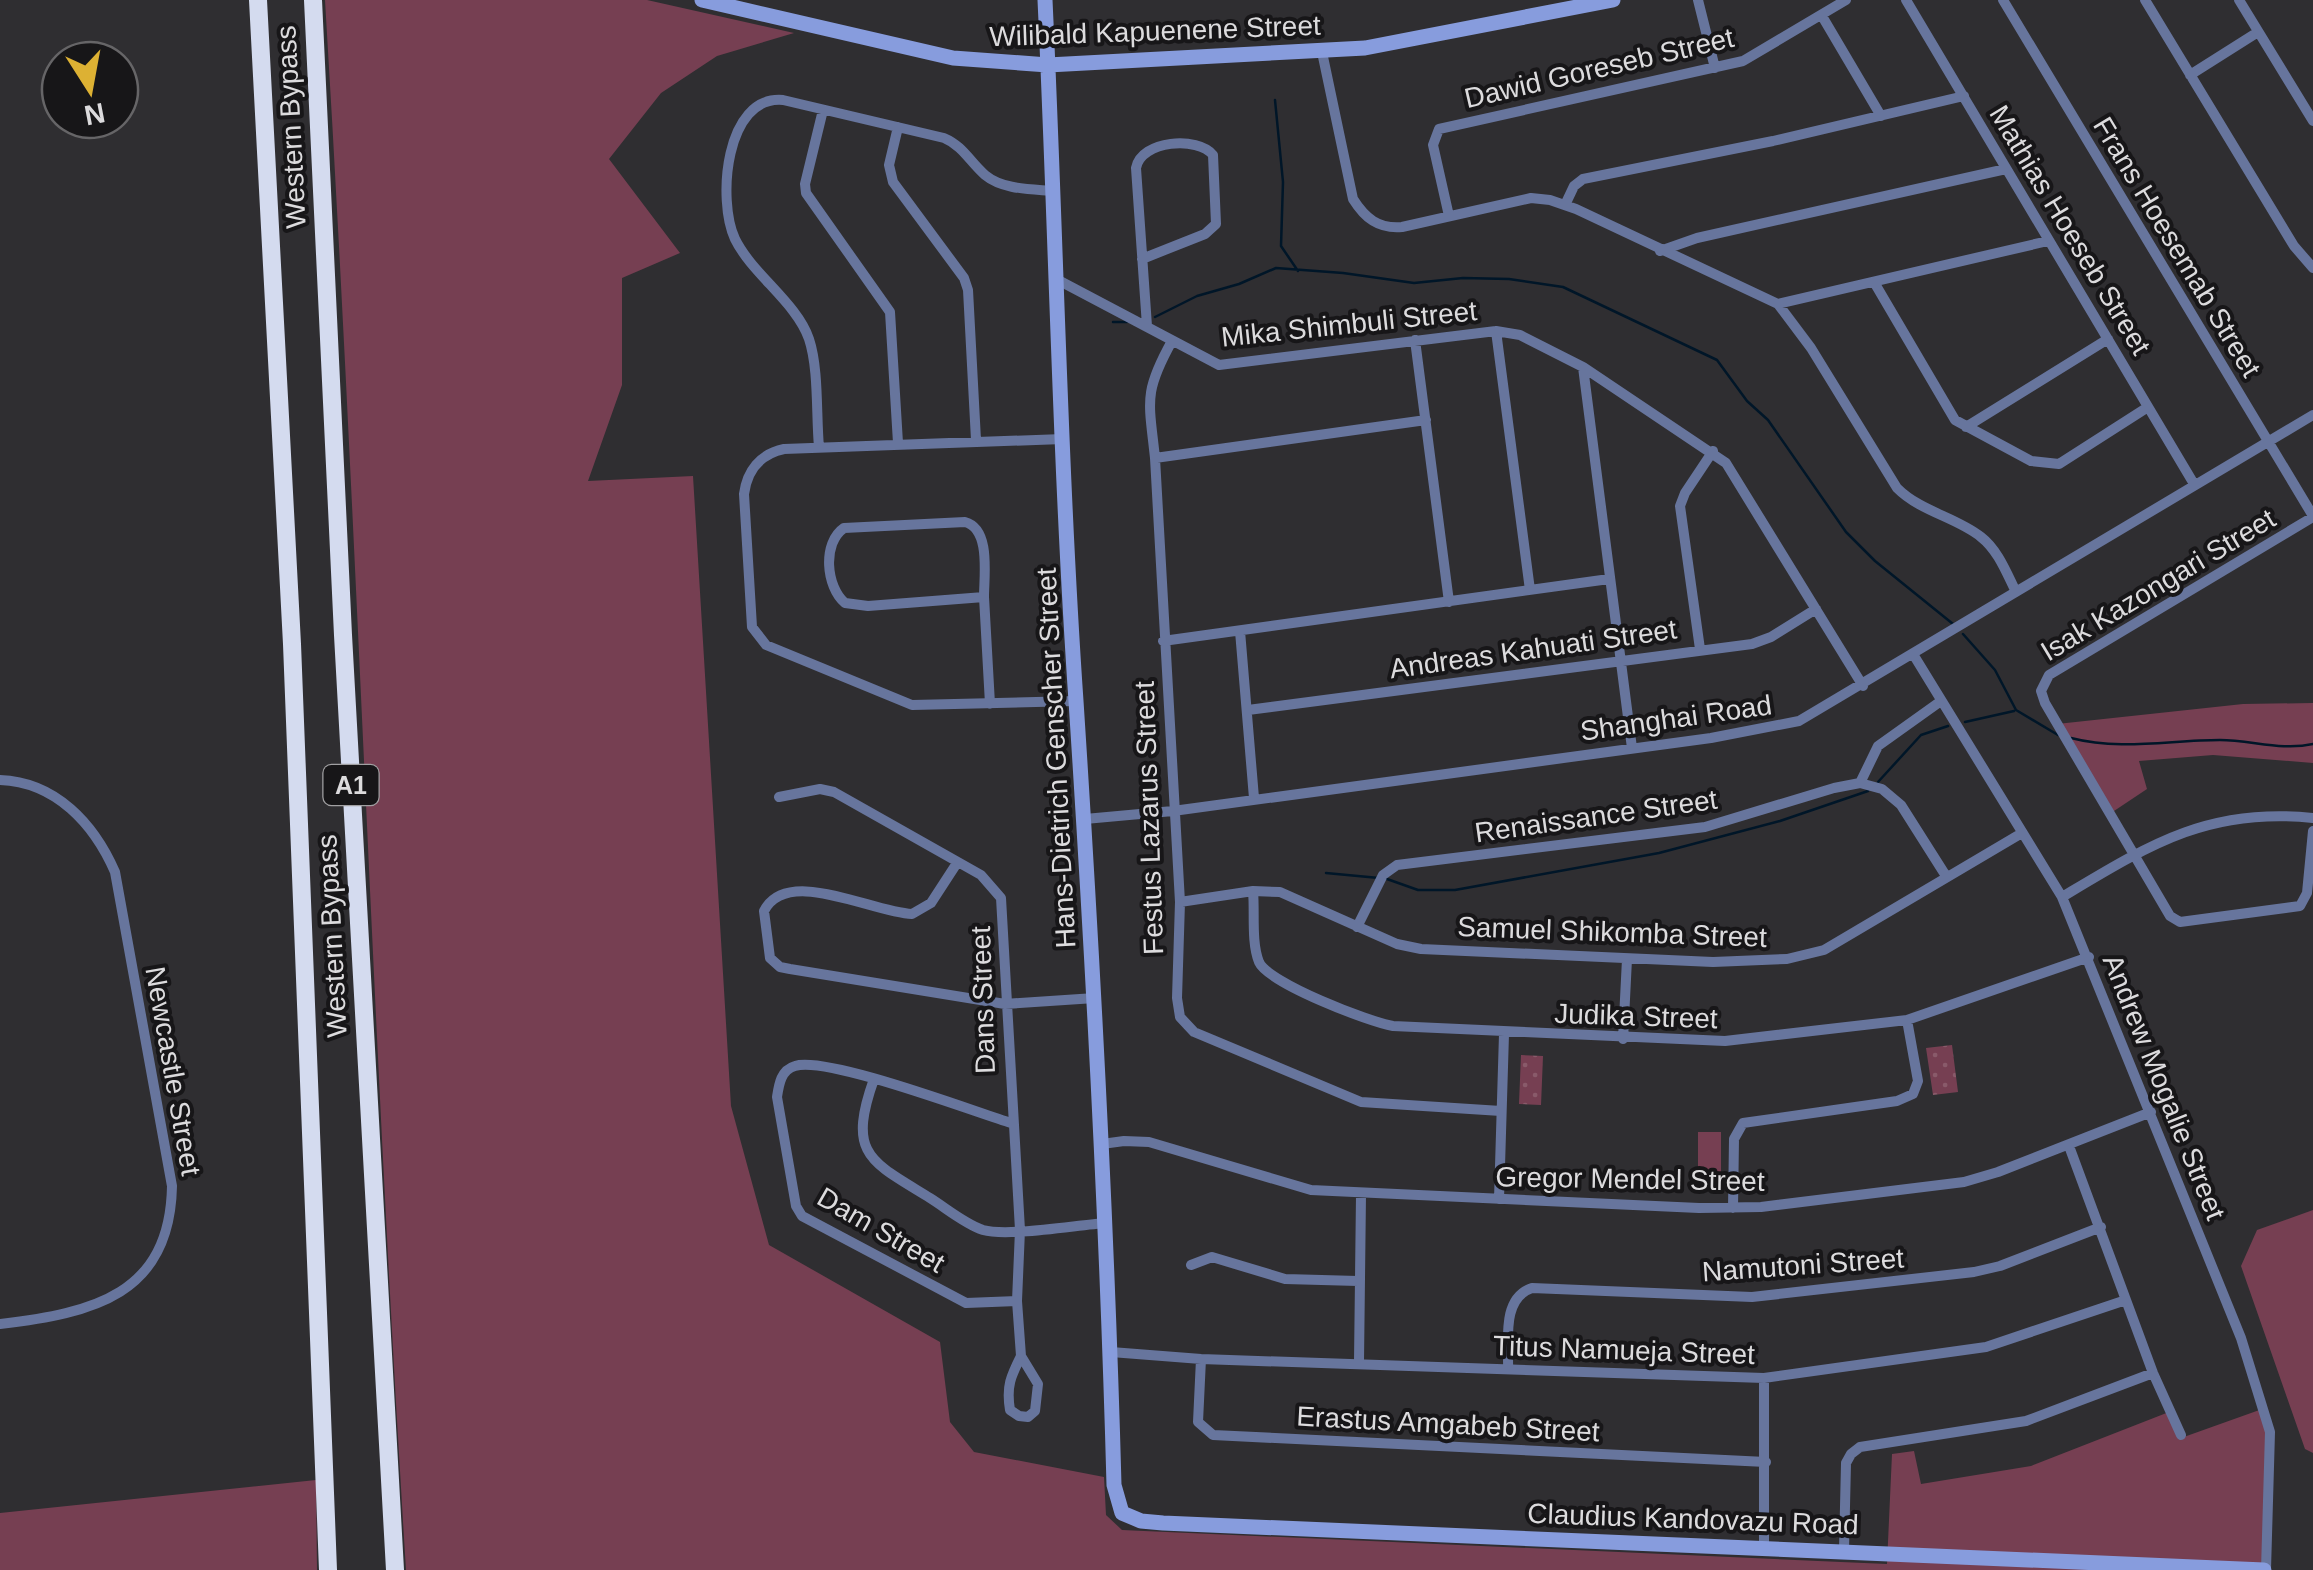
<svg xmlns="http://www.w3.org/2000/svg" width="2313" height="1570" font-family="Helvetica,sans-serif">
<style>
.grass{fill:#763f52}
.park{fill:url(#park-dots)}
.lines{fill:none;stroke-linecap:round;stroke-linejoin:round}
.stream{stroke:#001628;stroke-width:2.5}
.street{stroke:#67759d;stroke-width:10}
.secondary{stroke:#879cdd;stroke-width:15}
.highway{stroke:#d4dbef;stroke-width:18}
.labels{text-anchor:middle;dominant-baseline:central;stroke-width:8;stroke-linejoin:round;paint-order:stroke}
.shield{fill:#171618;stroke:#a1a0a2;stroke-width:2.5}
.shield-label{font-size:25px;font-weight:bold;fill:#dcdbdd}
.street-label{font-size:28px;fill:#dcdbdd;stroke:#171618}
</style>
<defs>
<pattern id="park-dots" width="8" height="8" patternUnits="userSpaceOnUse" patternTransform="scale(2.5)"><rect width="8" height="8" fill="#763f52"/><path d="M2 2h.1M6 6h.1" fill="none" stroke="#895a6a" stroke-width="1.8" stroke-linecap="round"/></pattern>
</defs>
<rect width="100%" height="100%" fill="#2f2e31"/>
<!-- grass -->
<path class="grass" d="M 325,0 L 647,0 L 794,33 L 717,56 L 661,93 L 609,159 L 680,253 L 622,278 L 622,385 L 588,481 L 693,476 L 731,1106 L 769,1245 L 940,1342 L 950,1422 L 974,1452 L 1104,1477 L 1106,1515 L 1122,1530 L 1887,1564 L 1892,1454 L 1914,1451 L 1921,1484 L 2031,1466 L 2169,1412 L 2181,1438 L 2265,1408 L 2266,1570 L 406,1570 C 373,1047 357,523 325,0 Z
M 2313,703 L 2313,763 L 2213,755 L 2139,761 L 2147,789 L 2111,813 L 2057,724 L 2243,704 Z
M 1698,1132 L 1721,1132 L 1721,1182 L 1698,1182 Z
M 2313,1210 L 2313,1453 L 2305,1449 L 2241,1266 L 2257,1230 Z
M 316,1480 L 317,1570 L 0,1570 L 0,1513 Z"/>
<!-- park -->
<path class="park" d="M 1952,1045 L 1958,1092 L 1933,1095 L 1926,1048 Z
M 1521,1055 L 1543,1056 L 1541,1105 L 1519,1104 Z"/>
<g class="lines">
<!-- stream -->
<path class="stream" d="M 1275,100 L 1283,182 L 1281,246 L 1298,271
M 1155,317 L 1197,296 L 1239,284 L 1276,268 L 1343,273 L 1414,283 L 1463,278 L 1509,279 L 1563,287 L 1717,360 L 1747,401 L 1768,420 L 1846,532 L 1875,561 L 1953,624
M 1113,322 L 1127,322
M 1963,634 L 1995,670 L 2016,710 L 2058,735
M 1965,722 L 2014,711
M 2071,738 C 2121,751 2169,740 2220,740 C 2251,740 2282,751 2313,744
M 1878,782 L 1921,735 L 1948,726
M 1326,873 L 1379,878
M 1387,879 L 1418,890 L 1455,890 L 1659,853 L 1780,821 L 1868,791"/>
<!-- street -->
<path class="street" d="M 1698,0 L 1715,68
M 1906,0 L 2194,484
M 2003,0 L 2313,516
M 2145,0 L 2294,246 L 2313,268
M 2239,0 L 2313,121
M 1822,16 L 1881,116
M 1322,52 L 1353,199 C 1365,218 1378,229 1402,227 L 1531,198 L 1550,200 L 1576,209 L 1778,304 L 1811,348 L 1897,488 C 1921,512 1956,517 1981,537 C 1998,550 2007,574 2016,592
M 2190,75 L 2258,32
M 823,110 L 805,184 L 806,193 L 890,312 L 898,443
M 898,127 L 889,165 L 893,182 L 964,278 L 968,290 L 976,440
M 1565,205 L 1574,186 L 1583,179 L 1773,141 L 1964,96
M 1449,216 L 1433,145 L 1439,129 L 1743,61 L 1846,0
M 1660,251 L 1697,238 L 2006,169
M 1142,259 L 1205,234 L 1216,224 L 1213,155 C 1198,136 1141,140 1136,168 L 1147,326
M 1058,280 L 1219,365 L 1496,331 L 1520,335 L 1583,367 L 1726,463 L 1863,686
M 1874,282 L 1955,420 L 2031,461 L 2059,464 L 2148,407
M 1778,304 L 2048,241
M 1496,331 L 1530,590
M 1415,340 L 1449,602
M 1172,341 C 1143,393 1149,401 1155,458 L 1180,902 L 1177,998 L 1180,1017 L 1194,1032 L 1361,1102 L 1501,1111
M 1583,367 L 1632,748
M 1966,427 L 2108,339
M 1063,439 L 784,449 C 760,454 747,471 744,494 L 752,627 L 766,645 L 912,705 L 1076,701
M 819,447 C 816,415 819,369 809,339 C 797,303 752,274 735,239 C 717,201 725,95 783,100 L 944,138 C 963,146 970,162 985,175 C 1003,190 1032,189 1054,191
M 1155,458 L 1426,420
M 2313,517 L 2049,675 L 2041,691 L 2045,703 L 2170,916 L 2180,922 L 2300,906 L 2307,893 L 2313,831
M 965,522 C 991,529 984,575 984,597 L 868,606 L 845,603 C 826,587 822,543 844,528 Z
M 984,597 L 990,704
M 1240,631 L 1254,798
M 1163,641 L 1609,579
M 1700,649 L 1680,506 L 1685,493 L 1713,451
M 1913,654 L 2062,897 L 2241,1338 L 2270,1432 L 2266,1570
M 1248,710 L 1752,644 L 1771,637 L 1816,609
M 0,780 C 56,782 94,824 115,872 L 172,1186 C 170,1295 93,1313 0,1324
M 1860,783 L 1878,746 L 1941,701
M 779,797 L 820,789 L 834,792 L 981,875 L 1001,898 L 1020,1230 L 1017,1301 L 1021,1356 L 1038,1384 L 1035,1411 L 1028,1417 L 1019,1416 L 1010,1410 C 1006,1386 1011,1376 1021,1356
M 1085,819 L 1173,811 L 1711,738 L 1799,721 L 2313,415
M 957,863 L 931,903 L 912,914 C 871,912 787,866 764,911 L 770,958 L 780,967 L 790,969 L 1005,1004 L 1095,998
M 1253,891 C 1255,912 1251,942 1259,962 C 1268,983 1369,1022 1393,1026 L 1725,1041 L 1907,1020 L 2089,957
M 2062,897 C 2149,845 2208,807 2313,818
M 1180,902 L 1253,891 L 1280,892 L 1397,944 L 1421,949 L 1713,962 L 1787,959 L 1824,950 L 2022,833
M 1357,927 L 1383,875 L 1397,865 L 1705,827 L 1834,788 L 1860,783 L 1882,789 L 1901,805 L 1946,876
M 1623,1039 L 1627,959
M 874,1079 C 847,1155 870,1161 930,1198 C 946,1208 965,1224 983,1230 C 1008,1237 1076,1225 1106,1223
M 1011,1123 C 972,1111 827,1056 795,1066 C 781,1070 779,1084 777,1097 L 796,1206 L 802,1216 L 966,1303 L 1017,1301
M 1102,1144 L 1124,1141 L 1149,1142 L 1311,1190 L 1699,1208 L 1761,1207 L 1964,1182 L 1998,1172 L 2151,1112
M 2069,1146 L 2153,1373 L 2181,1435
M 1499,1199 L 1504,1034
M 1733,1208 L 1734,1139 L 1743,1123 L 1897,1101 L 1913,1094 L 1918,1081 L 1907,1020
M 1191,1265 L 1212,1257 L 1285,1279 L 1358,1281
M 1111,1352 L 1201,1359 L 1764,1378 L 1986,1347 L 2126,1300
M 1201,1359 L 1198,1422 L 1213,1435 L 1766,1462
M 1359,1362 L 1361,1195
M 1508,1369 C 1509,1342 1501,1298 1532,1288 L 1752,1297 L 1974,1272 L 2000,1266 L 2101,1227
M 1764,1546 L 1764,1378
M 1844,1550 L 1846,1463 L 1851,1454 L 1860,1447 L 2026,1421 L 2153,1373"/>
<!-- secondary -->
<path class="secondary" d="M 702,0 L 953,58 L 1048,65 L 1365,48 L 1613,0
M 1045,0 C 1056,234 1060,468 1076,701 C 1093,962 1107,1223 1114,1485 L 1122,1513 L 1141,1521 L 1163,1523 L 2264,1570"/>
<!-- highway -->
<path class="highway" d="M 258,0 L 292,644 L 328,1570
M 313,0 L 343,635 L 395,1570"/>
</g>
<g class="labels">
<!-- shield labels -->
<rect class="shield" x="323.5" y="765" width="55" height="40" rx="8"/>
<g class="shield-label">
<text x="351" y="785">A1</text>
</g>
<!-- street labels -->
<g class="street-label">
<text transform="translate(1155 31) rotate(-2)">Wilibald Kapuenene Street</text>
<text transform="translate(1599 68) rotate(-13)">Dawid Goreseb Street</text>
<text transform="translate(291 127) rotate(-93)">Western Bypass</text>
<text transform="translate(2070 230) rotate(59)">Mathias Hoeseb Street</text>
<text transform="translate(2177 247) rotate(59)">Frans Hoesemab Street</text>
<text transform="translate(1349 324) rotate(-6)">Mika Shimbuli Street</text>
<text transform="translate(2158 585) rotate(-31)">Isak Kazongari Street</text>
<text transform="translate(1533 649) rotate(-8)">Andreas Kahuati Street</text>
<text transform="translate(1676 718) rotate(-8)">Shanghai Road</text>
<text transform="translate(1056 758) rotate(-93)">Hans-Dietrich Genscher Street</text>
<text transform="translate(1596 816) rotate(-8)">Renaissance Street</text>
<text transform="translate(1149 818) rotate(-92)">Festus Lazarus Street</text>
<text transform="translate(1612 932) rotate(2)">Samuel Shikomba Street</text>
<text transform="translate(332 936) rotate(-93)">Western Bypass</text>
<text transform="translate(983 1000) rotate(-92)">Dans Street</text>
<text transform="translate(1636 1016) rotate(2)">Judika Street</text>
<text transform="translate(173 1071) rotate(80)">Newcastle Street</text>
<text transform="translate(2164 1087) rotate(68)">Andrew Mogalie Street</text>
<text transform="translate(1630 1179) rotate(1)">Gregor Mendel Street</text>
<text transform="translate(881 1230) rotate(30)">Dam Street</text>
<text transform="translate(1803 1265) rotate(-4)">Namutoni Street</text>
<text transform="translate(1624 1350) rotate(2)">Titus Namueja Street</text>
<text transform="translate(1448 1424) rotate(3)">Erastus Amgabeb Street</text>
<text transform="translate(1693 1519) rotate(2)">Claudius Kandovazu Road</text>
</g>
</g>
<!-- north arrow -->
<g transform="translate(90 90) rotate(169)"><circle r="48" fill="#171618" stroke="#666567" stroke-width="2.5"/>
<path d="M0-8L18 38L0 25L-18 38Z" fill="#ddb133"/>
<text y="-15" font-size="28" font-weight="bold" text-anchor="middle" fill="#dcdbdd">N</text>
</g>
</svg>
